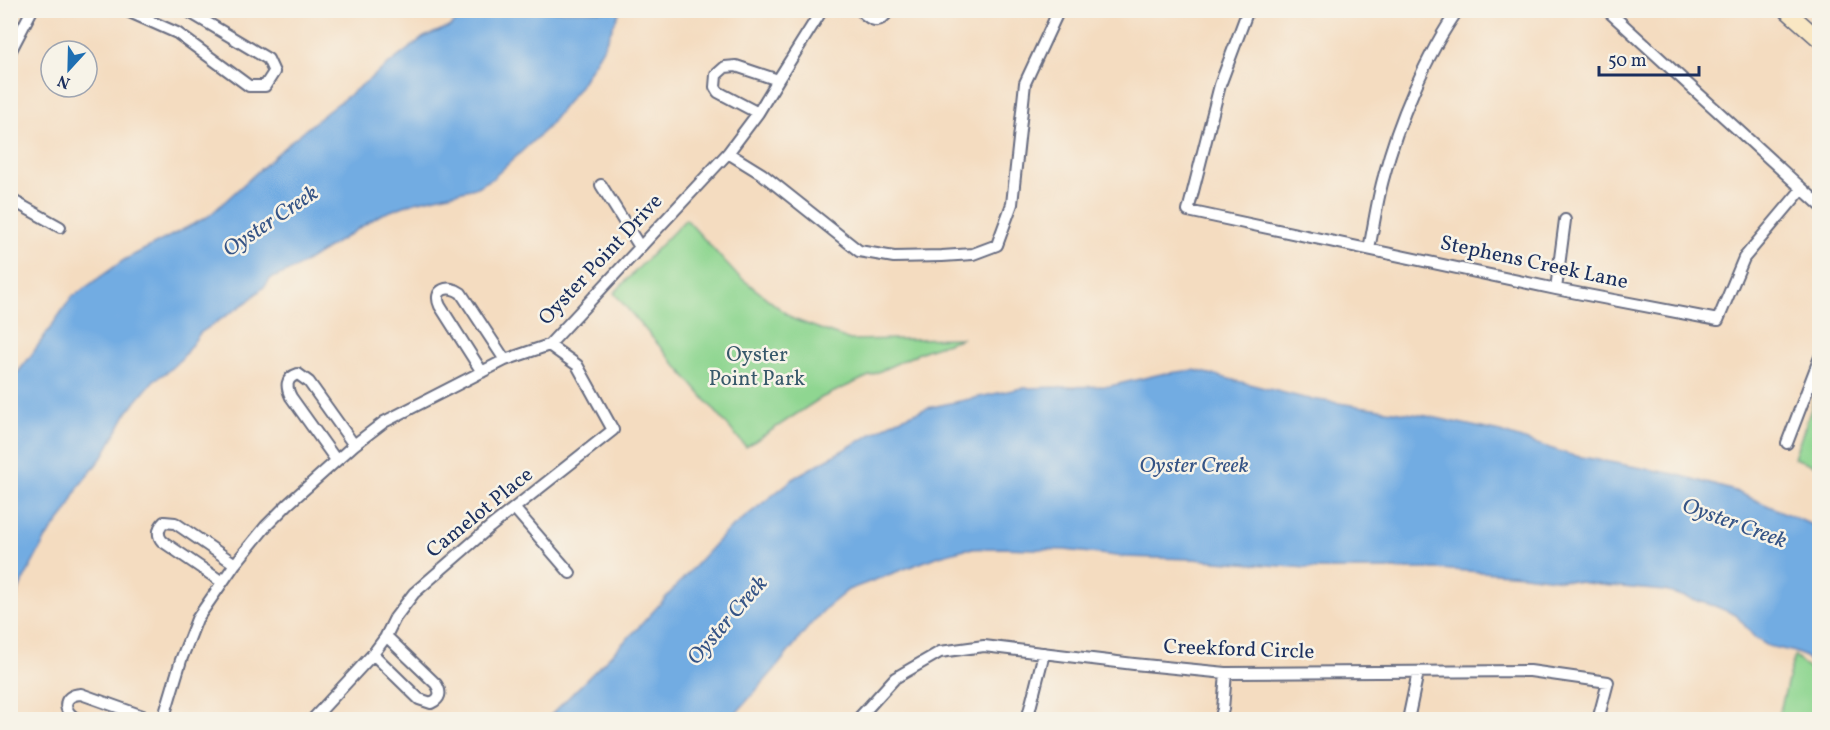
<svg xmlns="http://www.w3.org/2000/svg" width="1830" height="730" font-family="Vollkorn,serif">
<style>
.green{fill:#8fd691;stroke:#558278;stroke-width:1.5}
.water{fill:#72ace2;stroke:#466ea0;stroke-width:1.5}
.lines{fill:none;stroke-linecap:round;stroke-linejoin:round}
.minor-casing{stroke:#676c80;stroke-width:14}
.secondary-casing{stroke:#676c80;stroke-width:18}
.minor{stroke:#fff;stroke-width:10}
.secondary{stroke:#f9e7c3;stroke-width:15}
.labels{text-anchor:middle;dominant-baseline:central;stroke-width:5;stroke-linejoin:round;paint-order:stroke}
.street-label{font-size:21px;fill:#1b2f5e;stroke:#f7f3e8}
.park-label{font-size:21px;fill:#38596b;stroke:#f7f3e8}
.water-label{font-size:22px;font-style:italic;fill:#355486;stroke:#f7f3e8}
</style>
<rect width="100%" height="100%" fill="#f7f3e8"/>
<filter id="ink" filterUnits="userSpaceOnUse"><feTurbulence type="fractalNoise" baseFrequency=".0167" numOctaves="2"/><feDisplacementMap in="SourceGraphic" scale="12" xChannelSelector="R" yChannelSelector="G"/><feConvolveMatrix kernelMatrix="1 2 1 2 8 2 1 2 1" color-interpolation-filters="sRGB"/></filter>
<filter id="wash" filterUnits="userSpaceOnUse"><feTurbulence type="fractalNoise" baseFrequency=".008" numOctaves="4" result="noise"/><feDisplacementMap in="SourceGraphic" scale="24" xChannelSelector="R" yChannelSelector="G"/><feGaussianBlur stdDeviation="1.35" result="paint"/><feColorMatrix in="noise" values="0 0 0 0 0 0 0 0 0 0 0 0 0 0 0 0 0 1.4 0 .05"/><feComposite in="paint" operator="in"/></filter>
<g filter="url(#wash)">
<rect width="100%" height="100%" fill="#f4dcc0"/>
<!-- green -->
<path class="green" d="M 686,219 L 735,273 L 793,319 L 850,340 L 963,338 L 926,350 L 821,398 L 746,447 L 614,293 Z
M 1819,386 L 1820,467 L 1819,467 L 1794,458 Z
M 1794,656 L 1819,678 L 1819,719 L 1778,719 Z"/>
<!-- water -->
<path class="water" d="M 467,11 L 620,11 L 602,50 L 580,86 L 547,128 L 492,179 L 475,188 L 415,202 L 380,215 L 296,268 L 270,279 L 266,285 L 247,302 L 200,333 L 182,358 L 167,372 L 154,380 L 128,411 L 103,456 L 79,486 L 67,511 L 46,538 L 22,583 L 11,611 L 11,381 L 30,357 L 71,298 L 124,260 L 209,216 L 290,142 L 327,112 L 424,37 L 451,26 Z
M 1194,370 L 1304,398 L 1427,416 L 1500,432 L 1571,455 L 1675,474 L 1735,491 L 1819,528 L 1819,675 L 1813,664 L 1804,656 L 1791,651 L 1768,646 L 1755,638 L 1736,615 L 1715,606 L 1665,591 L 1601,585 L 1524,575 L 1438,569 L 1319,569 L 1192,559 L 1125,557 L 1065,550 L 1001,548 L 965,549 L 939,556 L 848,590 L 826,608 L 810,625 L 775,669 L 731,719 L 547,719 L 637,629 L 725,533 L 797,476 L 897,420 L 927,408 L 1022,388 L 1110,386 L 1161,374 Z"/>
</g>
<g filter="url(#ink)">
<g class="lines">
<defs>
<path id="minor" d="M 125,10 L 177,33 L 249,86 L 265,86 L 274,72 L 268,59 L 186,10
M 860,10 C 871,21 879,26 889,10
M 1248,10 L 1220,85 L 1188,211 L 1556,289 L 1718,320 L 1744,258 L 1802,189
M 1607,10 L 1820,205
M 10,52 L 32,10
M 758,113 L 718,92 L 715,87 L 716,75 L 725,67 L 736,66 L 778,80
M 728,153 L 762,174 L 859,251 L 894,257 L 942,256 L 973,254 L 997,245 L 1012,204 L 1025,83 L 1059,10
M 601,185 L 640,247
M 10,199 L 60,227
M 1369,249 C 1374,225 1377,200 1384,176 C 1397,124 1427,53 1458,10
M 1556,289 L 1565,220
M 482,372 L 440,306 C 432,289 449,284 461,293 L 505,360
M 1787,443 L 1820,357
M 336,460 L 291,397 C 286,387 285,378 298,374 L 309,382 L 354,445
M 514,508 L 570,573
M 222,582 L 162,541 C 157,535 158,528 164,522 L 175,523 L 235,564
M 373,654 L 419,699 L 431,703 C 440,699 442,693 436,684 L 386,636
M 79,720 C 62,713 61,695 81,694 L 154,720
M 163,720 L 181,660 L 197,619 L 235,564 L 266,526 L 288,504 L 354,445 L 384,422 L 505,360 L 549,345 L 728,153 L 758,113 L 778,80 L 822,10
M 312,720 L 373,654 L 385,638 L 395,618 L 414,593 L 490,527 L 613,430 L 577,365 L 549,345
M 857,720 L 895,678 L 940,652 L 984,646 L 1134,664 L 1226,673 L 1530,671 L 1608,682 L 1598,720
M 1027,720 L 1044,653
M 1220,720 L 1223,709 L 1226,673
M 1408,720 L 1418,672"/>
<path id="secondary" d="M 1786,10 L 1820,40"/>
</defs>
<!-- minor casing -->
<use href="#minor" class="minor-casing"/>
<!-- secondary casing -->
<use href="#secondary" class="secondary-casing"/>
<!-- minor -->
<use href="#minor" class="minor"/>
<!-- secondary -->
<use href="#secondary" class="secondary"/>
</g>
</g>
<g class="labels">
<!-- street labels -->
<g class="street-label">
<text transform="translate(601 260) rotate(-47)">Oyster Point Drive</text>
<text transform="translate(1534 263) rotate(12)">Stephens Creek Lane</text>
<text transform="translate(480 513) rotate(-39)">Camelot Place</text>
<text transform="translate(1239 650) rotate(2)">Creekford Circle</text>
</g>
<!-- park labels -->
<g class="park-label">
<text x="757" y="355">Oyster<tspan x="757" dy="24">Point Park</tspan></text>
</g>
<!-- water labels -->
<g class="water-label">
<text transform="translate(271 222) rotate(-34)">Oyster Creek</text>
<text x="1194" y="466">Oyster Creek</text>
<text transform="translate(1734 524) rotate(20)">Oyster Creek</text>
<text transform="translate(728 621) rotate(-49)">Oyster Creek</text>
</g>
</g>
<!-- margin -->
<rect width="1830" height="730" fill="none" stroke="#f7f3e8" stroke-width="36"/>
<!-- north arrow -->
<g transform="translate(69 69) rotate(202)"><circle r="28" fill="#f7f3e8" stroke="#9fa5b1" stroke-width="1.5"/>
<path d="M0-4.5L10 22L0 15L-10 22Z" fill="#1f6fb2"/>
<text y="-9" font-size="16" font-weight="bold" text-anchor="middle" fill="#1b2f5e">N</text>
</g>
<!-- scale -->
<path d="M1599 66v9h100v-9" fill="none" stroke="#1b2f5e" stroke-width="3"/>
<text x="1608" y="66" font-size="18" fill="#1b2f5e" stroke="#f7f3e8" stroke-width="4.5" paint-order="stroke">50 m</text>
</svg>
